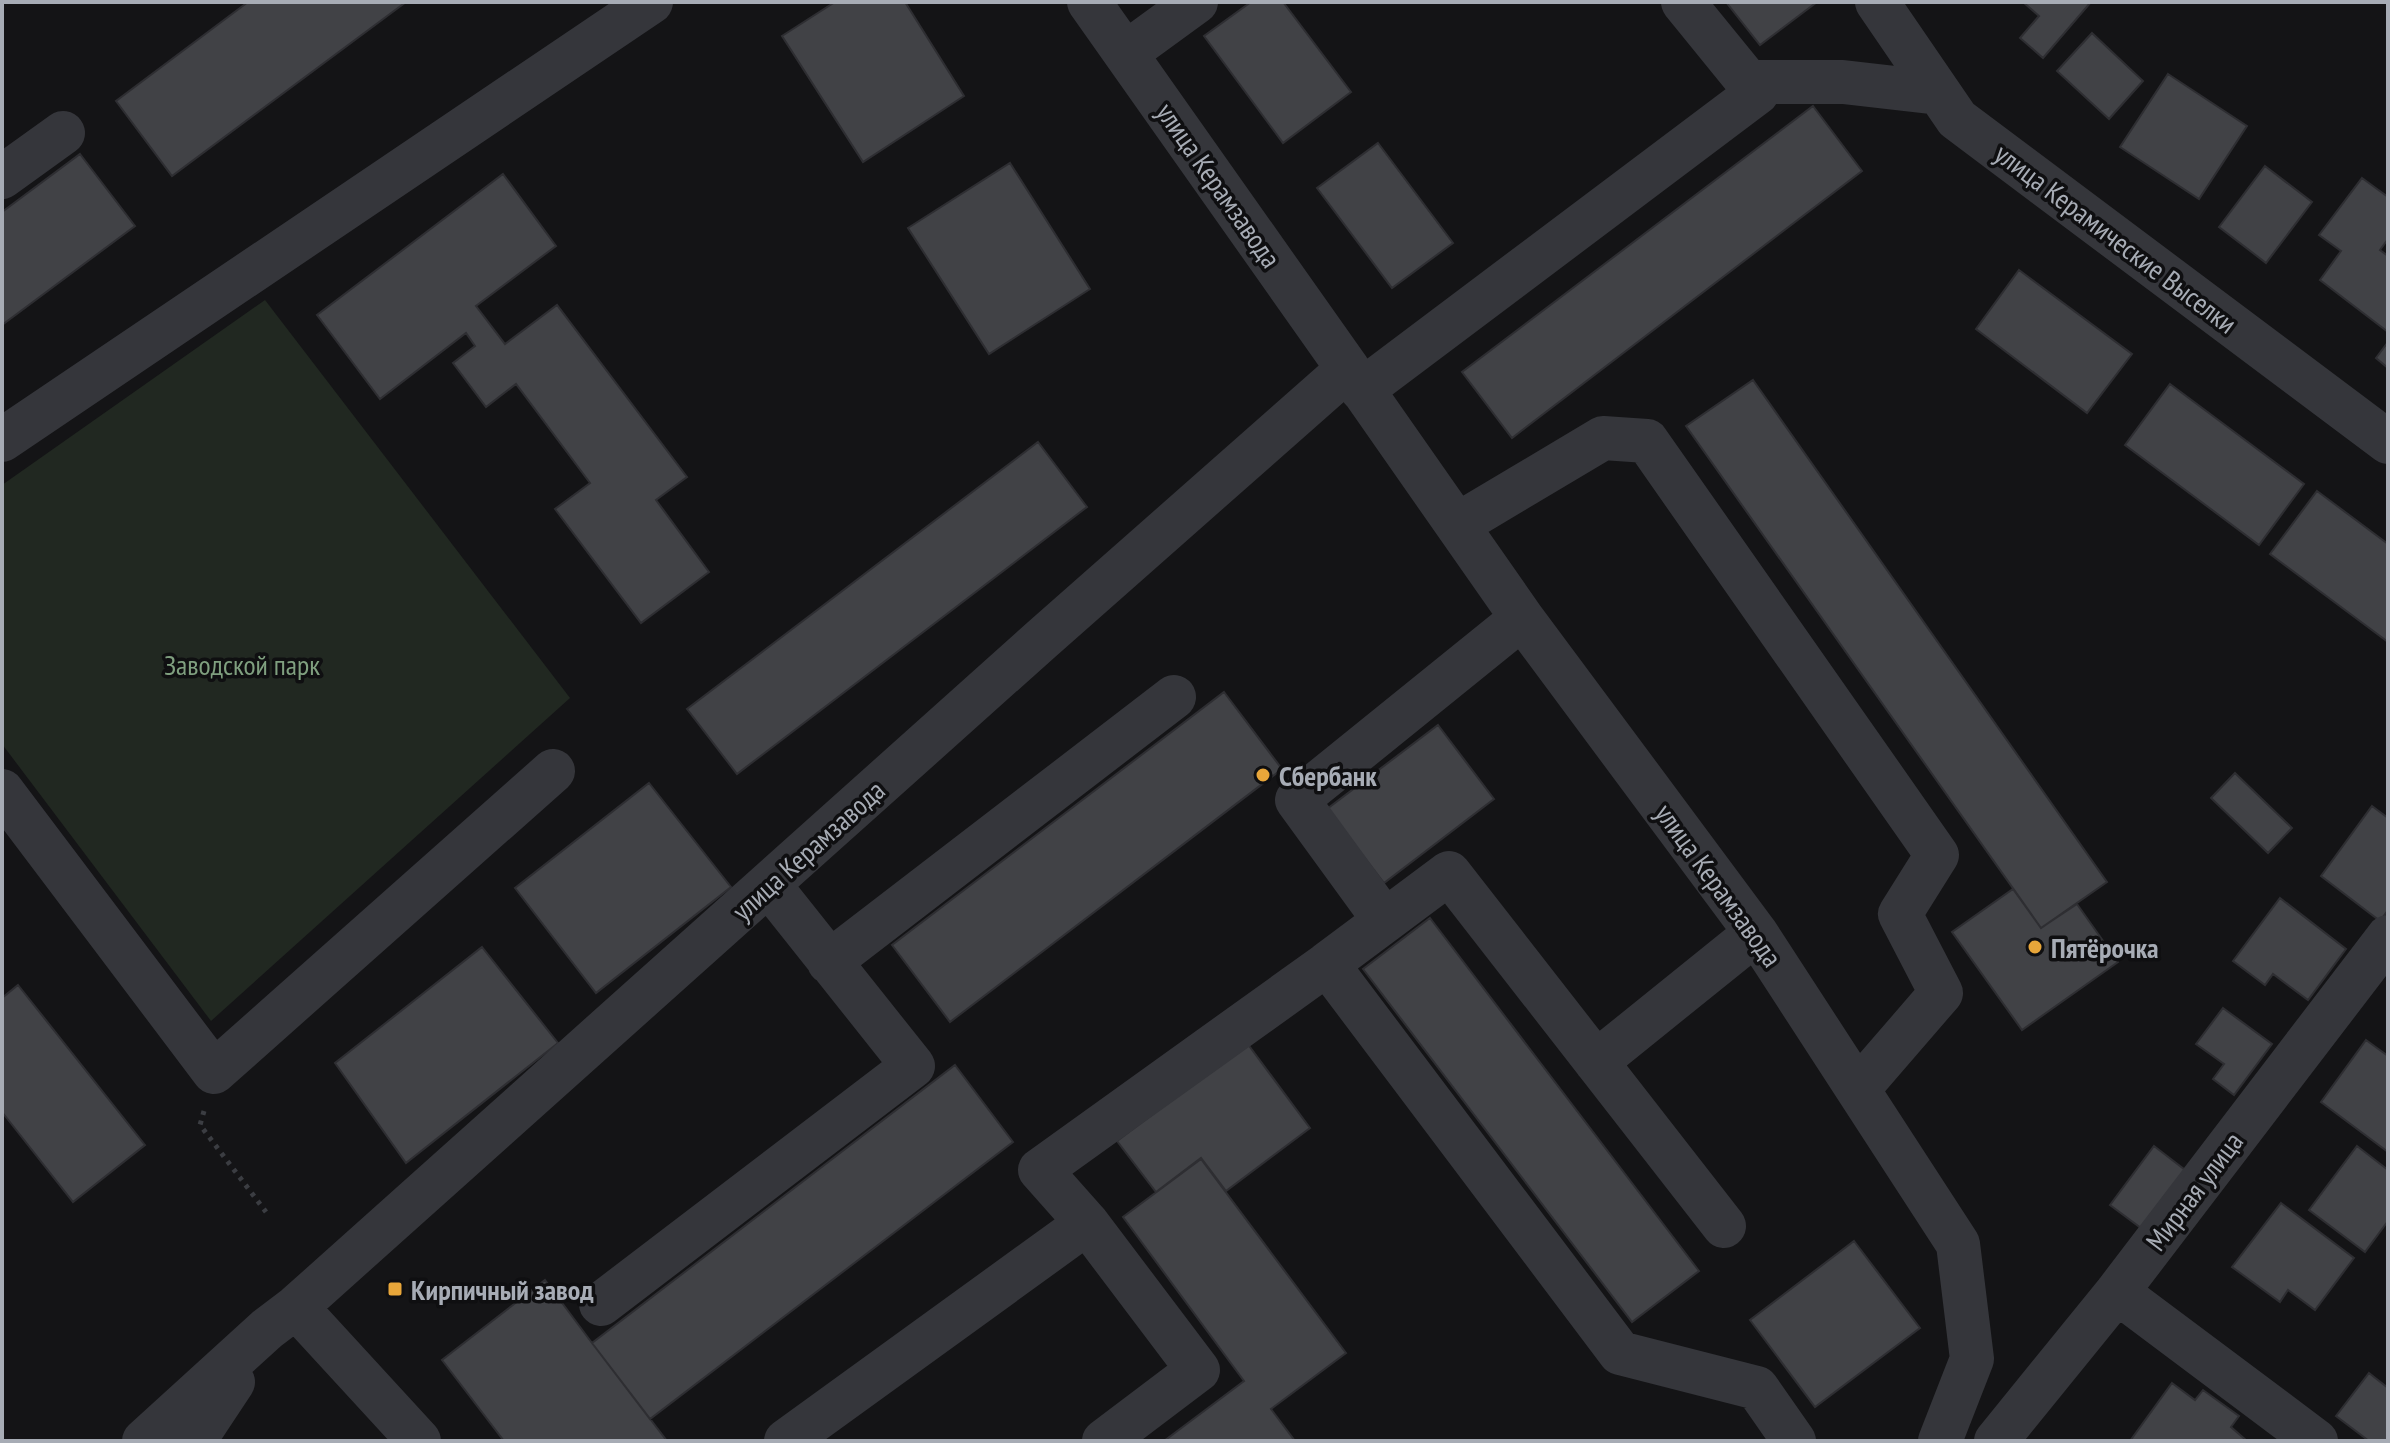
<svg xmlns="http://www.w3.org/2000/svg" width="2390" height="1443" font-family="'PT Sans Narrow',sans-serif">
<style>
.green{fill:#212821}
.building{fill:#414246;stroke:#2e2e32;stroke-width:2}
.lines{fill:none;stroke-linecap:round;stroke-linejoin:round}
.path{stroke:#3b3d42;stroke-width:5;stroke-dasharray:4 6;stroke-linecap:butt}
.minor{stroke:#35363b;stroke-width:44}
.poi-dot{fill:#e8a63a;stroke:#0f0f11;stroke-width:3}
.labels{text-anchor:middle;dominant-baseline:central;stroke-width:7;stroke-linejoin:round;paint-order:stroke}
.street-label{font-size:28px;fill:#a7acb5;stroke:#0f0f11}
.park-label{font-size:28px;fill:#7f9f7f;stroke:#0f0f11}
.poi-label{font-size:28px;font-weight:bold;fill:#a7acb5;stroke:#0f0f11;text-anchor:start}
</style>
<rect width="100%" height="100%" fill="#141416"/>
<!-- green -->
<path class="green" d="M 265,300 L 570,698 L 211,1021 L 2,744 L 2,485 Z"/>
<!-- building -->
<path class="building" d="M 248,2 L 406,2 L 172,176 L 116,101 Z
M 835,2 L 905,2 L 964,96 L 863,162 L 782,36 Z
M 1251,2 L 1283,2 L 1351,92 L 1283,143 L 1204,36 Z
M 1726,2 L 1817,2 L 1760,45 Z
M 2023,2 L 2091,2 L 2043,58 L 2020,38 L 2039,16 Z
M 2092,33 L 2143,81 L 2109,119 L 2057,71 Z
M 2168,74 L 2247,126 L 2199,199 L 2120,147 Z
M 1813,106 L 1862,171 L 1512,438 L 1462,372 Z
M 1378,143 L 1453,243 L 1392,288 L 1317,188 Z
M 80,154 L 135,226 L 2,325 L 2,212 Z
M 1010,163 L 1090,289 L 989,354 L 908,228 Z
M 2265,166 L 2312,202 L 2266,263 L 2219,227 Z
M 503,174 L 556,246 L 476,306 L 505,344 L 557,305 L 687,477 L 656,500 L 709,572 L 641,623 L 555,509 L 590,483 L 516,384 L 486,407 L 453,363 L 475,346 L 466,333 L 380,399 L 317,315 Z
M 2362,178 L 2388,197 L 2388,239 L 2380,250 L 2388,256 L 2388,332 L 2320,280 L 2341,251 L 2319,235 Z
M 2019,270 L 2132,354 L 2087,413 L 1976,329 Z
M 2388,342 L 2388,368 L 2376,358 Z
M 1753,380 L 2107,882 L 2041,928 L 1686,426 Z
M 2170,384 L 2304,484 L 2259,545 L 2125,445 Z
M 1038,442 L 1087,507 L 737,774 L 687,709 Z
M 2317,491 L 2388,544 L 2388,642 L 2270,554 Z
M 1224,692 L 1282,769 L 950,1022 L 892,945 Z
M 1438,725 L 1494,799 L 1384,883 L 1327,809 Z
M 2235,773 L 2292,828 L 2268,853 L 2211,798 Z
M 649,783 L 731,887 L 596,993 L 515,888 Z
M 2372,806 L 2388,818 L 2388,910 L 2380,921 L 2321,876 Z
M 2013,889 L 2041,928 L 2077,904 L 2118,962 L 2022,1030 L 1952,932 Z
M 2280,898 L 2346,949 L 2308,1000 L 2273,974 L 2265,985 L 2233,961 Z
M 1430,918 L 1699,1271 L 1632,1322 L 1363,969 Z
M 482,947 L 558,1043 L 406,1163 L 335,1063 Z
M 18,985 L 145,1145 L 73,1202 L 2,1112 L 2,998 Z
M 2223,1008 L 2272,1044 L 2234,1095 L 2213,1079 L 2224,1064 L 2196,1044 Z
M 2366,1040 L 2388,1056 L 2388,1152 L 2321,1102 Z
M 1247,1043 L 1310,1128 L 1226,1191 L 1201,1158 L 1156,1192 L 1117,1141 Z
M 955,1065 L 1013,1142 L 650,1419 L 592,1343 Z
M 2154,1146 L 2189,1173 L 2145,1231 L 2110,1205 Z
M 2357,1146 L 2388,1170 L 2388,1221 L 2365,1252 L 2309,1210 Z
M 1201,1159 L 1346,1353 L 1271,1409 L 1295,1441 L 1164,1441 L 1244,1381 L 1123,1217 Z
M 2281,1203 L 2354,1258 L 2315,1310 L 2288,1290 L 2280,1302 L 2232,1267 Z
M 1854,1241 L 1920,1328 L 1815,1407 L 1750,1320 Z
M 545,1280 L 592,1343 L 667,1441 L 504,1441 L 442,1360 Z
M 2369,1373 L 2388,1388 L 2388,1441 L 2369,1441 L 2336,1416 Z
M 2172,1383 L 2195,1400 L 2203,1390 L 2239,1416 L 2231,1427 L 2247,1441 L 2130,1441 Z"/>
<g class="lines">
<!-- path -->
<path class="path" d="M 204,1111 L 200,1125 L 266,1212"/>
<!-- minor -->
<path class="minor" d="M 1877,2 L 1957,119 L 2388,442
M 1126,53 L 1196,2
M 1748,82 L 1843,82 L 1939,93
M 2,177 L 63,133
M 1348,369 L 1522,618 L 1756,933 L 1958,1244 L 1972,1359 L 1940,1441
M 1362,390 L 1757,93 L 1683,2
M 2,440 L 651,2
M 1457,525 L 1603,438 L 1647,441 L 1937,855 L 1900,914 L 1941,993 L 1858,1089
M 2,791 L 214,1072 L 553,771
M 1385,921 L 1297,800 L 1522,618
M 829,962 L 1174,697
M 1596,1062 L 1756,933
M 1724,1226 L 1449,873 L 1327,964 L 1620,1353 L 1757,1388 L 1794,1441
M 2117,1292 L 2316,1441
M 601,1304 L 913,1066 L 769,885
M 296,1307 L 419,1441
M 144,1441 L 267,1329 L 296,1307 L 1041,640 L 1348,369 L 1089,2
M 194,1441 L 233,1382
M 786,1441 L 1087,1223
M 1104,1441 L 1198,1370 L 1087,1223 L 1040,1170 L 1327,964
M 1996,1441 L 2117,1292 L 2388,937"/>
</g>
<!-- markers -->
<g class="poi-dot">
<circle cx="1263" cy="775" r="8"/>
<circle cx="2035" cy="947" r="8"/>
<rect x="387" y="1281" width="16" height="16" rx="4"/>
</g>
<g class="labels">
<!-- street labels -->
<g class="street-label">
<text transform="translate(1219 185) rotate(55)">улица Керамзавода</text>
<text transform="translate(2116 238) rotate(37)">улица Керамические Выселки</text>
<text transform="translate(808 850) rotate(-42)">улица Керамзавода</text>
<text transform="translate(1719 885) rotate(54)">улица Керамзавода</text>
<text transform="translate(2194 1191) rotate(-53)">Мирная улица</text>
</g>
<!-- park labels -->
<g class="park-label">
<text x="242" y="664">Заводской парк</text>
</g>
<!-- poi labels -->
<g class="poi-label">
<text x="1279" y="775">Сбербанк</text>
<text x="2051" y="947">Пятёрочка</text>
<text x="411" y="1289">Кирпичный завод</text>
</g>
</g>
<!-- border -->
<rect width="2390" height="1443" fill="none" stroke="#a7acb5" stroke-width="8"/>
</svg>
